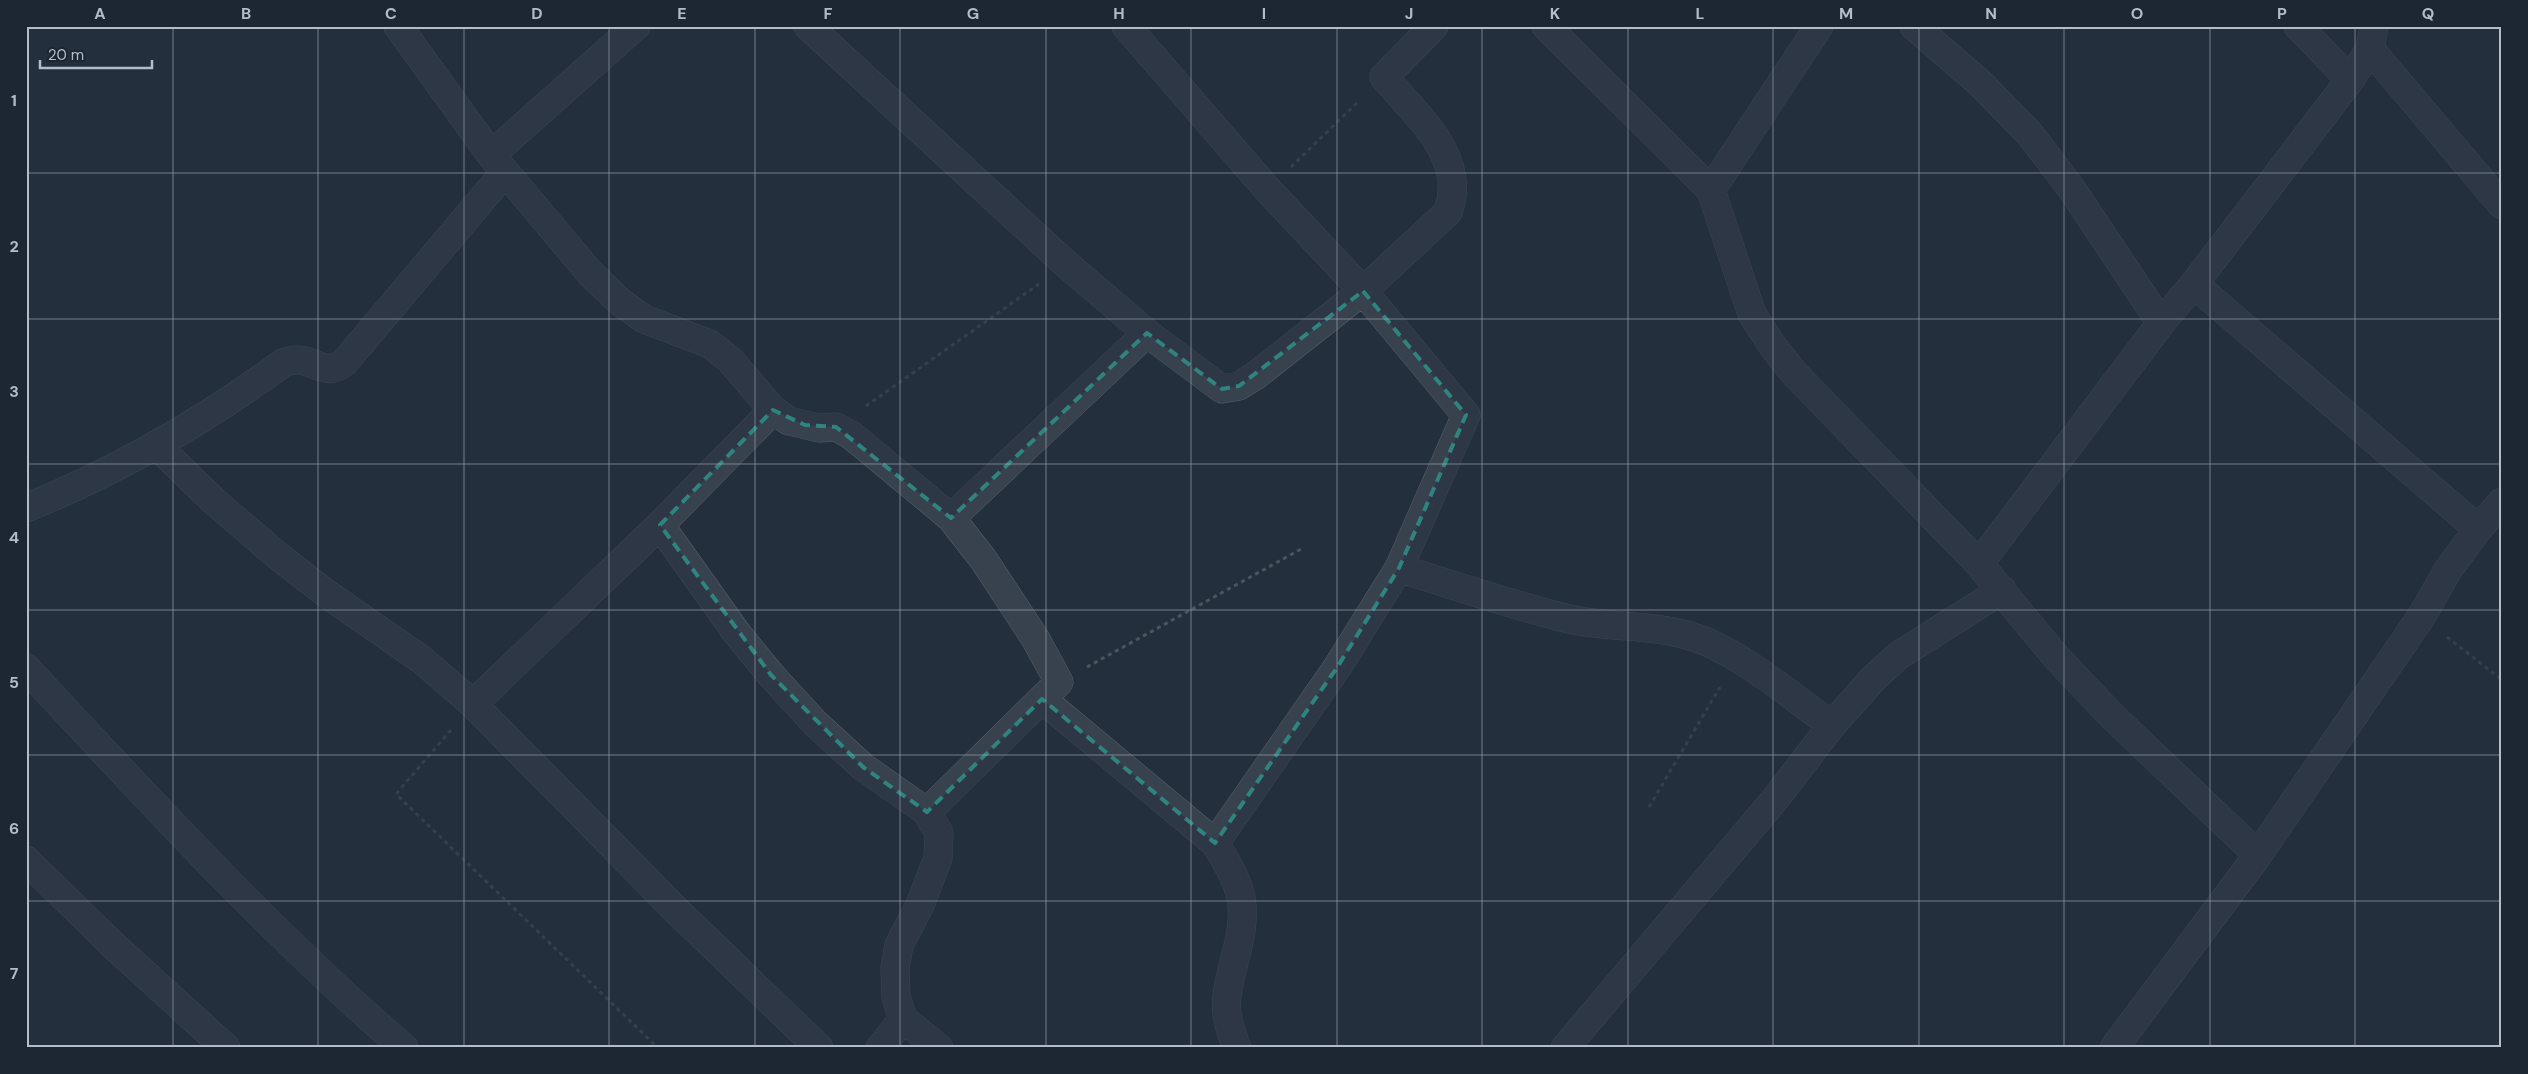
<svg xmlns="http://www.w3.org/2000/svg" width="2528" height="1074" font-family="'DM Sans',sans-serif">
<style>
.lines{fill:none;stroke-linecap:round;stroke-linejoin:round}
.street-casing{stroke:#565f6c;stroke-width:29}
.path{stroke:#44595c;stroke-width:3;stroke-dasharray:4 4;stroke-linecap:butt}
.street{stroke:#38414e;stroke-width:28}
.marked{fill:none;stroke:#308480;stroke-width:4;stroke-dasharray:10 6;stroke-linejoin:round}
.grid{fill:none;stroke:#b4bcc9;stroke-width:1;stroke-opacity:0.55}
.neatline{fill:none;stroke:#b4bcc9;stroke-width:2}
.grid-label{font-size:16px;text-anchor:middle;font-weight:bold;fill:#b4bcc9}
</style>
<rect width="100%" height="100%" fill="#242f3e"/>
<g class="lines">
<defs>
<path id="street" d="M 398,26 L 491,155 L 590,273 L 619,301 L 644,319 L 710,344 L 730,360 L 773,410 L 789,421 L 819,428 L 836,427 L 851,435 L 951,518 L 983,559 L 1035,638 L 1059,682 L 927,812
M 808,26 L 1066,264 L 1147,333 L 1222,389 L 1239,386 L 1255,376 L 1363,291 L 1448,212 C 1468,157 1416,115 1384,77 L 1434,26
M 1126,26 L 1268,190 L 1363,291 L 1466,415 L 1399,568 L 1338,666 L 1215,843
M 1546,26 L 1711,190 L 1752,314 L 1772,345 L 1794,373 L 1979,564 L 2057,658 L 2111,715 L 2258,855
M 1914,26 L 1980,83 L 2029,133 L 2071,188 L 2161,323
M 2298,26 L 2350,80
M 2370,49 L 2502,205
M 491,155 L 636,26
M 1711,190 L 1819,26
M 2194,284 L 2478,529
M 156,445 L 215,502 L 278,556 L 327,594 L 422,660 L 473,704 L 678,912 L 819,1048
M 26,508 C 117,471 204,421 283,363 C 313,351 320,380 344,363 L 505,172
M 951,518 L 1147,333
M 660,525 L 736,632 L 771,675 L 815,723 L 863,767 L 927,812 L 939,833 L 938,858 L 920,905 L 899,945 L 895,968 L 896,997 L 903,1019 L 939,1048
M 1979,564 L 2161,323 L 2194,284 L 2350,80 L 2370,49 L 2374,26
M 1399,568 C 1455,586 1512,605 1569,619 C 1614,629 1663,623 1707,642 C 1752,662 1792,697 1832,725
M 26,668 C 148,799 269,931 404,1048
M 1042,699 L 1215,843 C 1225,860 1237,878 1241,898 C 1247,933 1231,962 1227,996 C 1224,1013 1231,1032 1237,1048
M 473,704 L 660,525 L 773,410
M 26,860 L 113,945 L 226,1048
M 880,1048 L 903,1019
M 1565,1048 L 1776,798 L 1832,725 L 1873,679 L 1898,656 L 2002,590
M 2114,1048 L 2258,855 L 2421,617 L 2448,570 L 2478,529 L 2502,502"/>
</defs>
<!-- street casing -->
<use href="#street" class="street-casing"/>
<!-- path -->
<path class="path" d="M 1291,167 L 1360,100
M 866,406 L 1039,284
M 2447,637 L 2502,680
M 1087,667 L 1303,548
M 451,730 L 396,794 L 658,1048
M 1649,807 L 1720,687"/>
<!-- street -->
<use href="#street" class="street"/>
</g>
<!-- marked area -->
<path d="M0 0H2528V1074H0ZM 1363,291 L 1466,415 L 1399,568 L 1338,666 L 1215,843 L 1042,699 L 927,812 L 863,767 L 771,675 L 660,525 L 773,410 L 805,425 L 836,427 L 951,518 L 1147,333 L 1222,389 L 1239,386 Z" fill="#242f3e" fill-opacity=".55" fill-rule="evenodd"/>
<path class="marked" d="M 1363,291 L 1466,415 L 1399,568 L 1338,666 L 1215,843 L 1042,699 L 927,812 L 863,767 L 771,675 L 660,525 L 773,410 L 805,425 L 836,427 L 951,518 L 1147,333 L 1222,389 L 1239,386 Z"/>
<!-- grid -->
<path class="grid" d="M 173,26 L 173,1048M 318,26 L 318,1048M 464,26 L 464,1048M 609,26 L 609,1048M 755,26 L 755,1048M 900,26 L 900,1048M 1046,26 L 1046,1048M 1191,26 L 1191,1048M 1337,26 L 1337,1048M 1482,26 L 1482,1048M 1628,26 L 1628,1048M 1773,26 L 1773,1048M 1919,26 L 1919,1048M 2064,26 L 2064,1048M 2210,26 L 2210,1048M 2355,26 L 2355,1048M 26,173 L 2502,173M 26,319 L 2502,319M 26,464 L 2502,464M 26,610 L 2502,610M 26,755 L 2502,755M 26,901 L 2502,901"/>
<!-- border -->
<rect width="2528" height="1074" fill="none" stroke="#1d2633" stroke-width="55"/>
<!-- scale -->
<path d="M40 60v8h112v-8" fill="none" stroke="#b4bcc9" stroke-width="2.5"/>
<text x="48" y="60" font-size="15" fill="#b4bcc9" stroke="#1d2633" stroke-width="4" paint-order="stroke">20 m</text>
<rect x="28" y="28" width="2472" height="1018" class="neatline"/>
<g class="grid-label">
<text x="100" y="19">A</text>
<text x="246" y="19">B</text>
<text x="391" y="19">C</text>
<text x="537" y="19">D</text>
<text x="682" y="19">E</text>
<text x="828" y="19">F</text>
<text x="973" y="19">G</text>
<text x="1119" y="19">H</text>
<text x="1264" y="19">I</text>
<text x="1409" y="19">J</text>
<text x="1555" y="19">K</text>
<text x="1700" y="19">L</text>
<text x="1846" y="19">M</text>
<text x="1991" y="19">N</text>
<text x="2137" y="19">O</text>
<text x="2282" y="19">P</text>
<text x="2428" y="19">Q</text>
<text x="14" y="106">1</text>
<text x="14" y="252">2</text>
<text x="14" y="397">3</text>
<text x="14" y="543">4</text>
<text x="14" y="688">5</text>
<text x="14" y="834">6</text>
<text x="14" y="979">7</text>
</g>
</svg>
